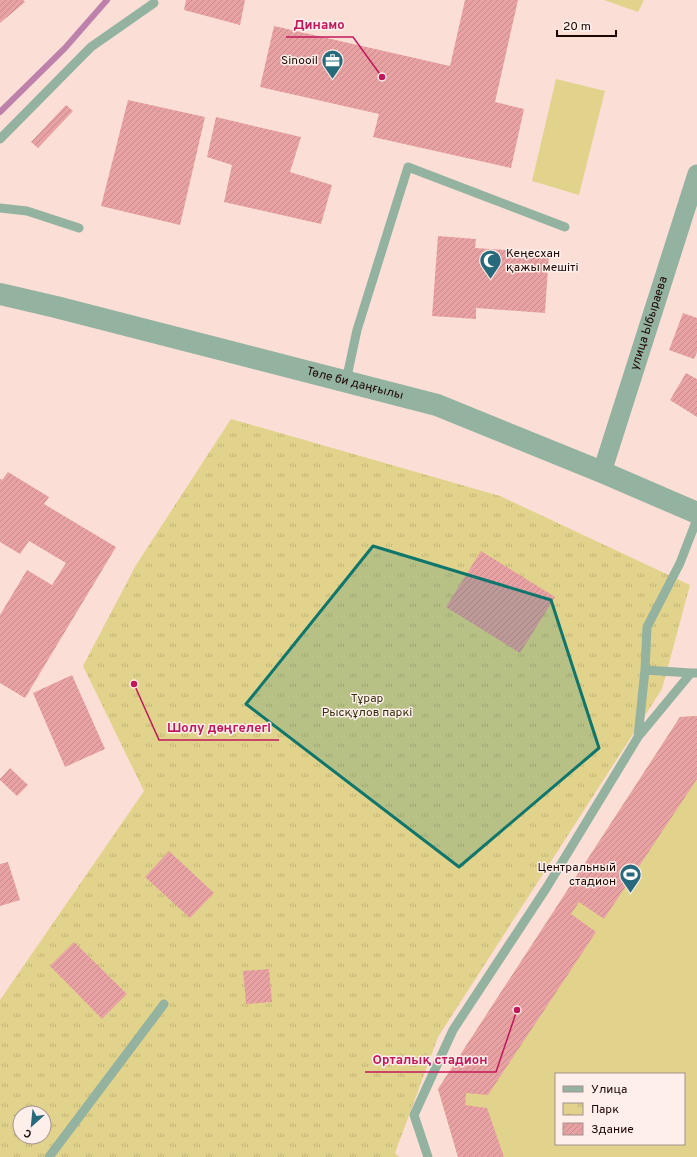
<svg xmlns="http://www.w3.org/2000/svg" width="697" height="1157" font-family="Overpass,sans-serif">
<style>
.green{fill:#e1d38b;fill-rule:evenodd}
.park{fill:url(#park-tufts);fill-rule:evenodd}
.lines{fill:none;stroke-linecap:round;stroke-linejoin:round}
.stream{stroke:#bd81ab;stroke-width:6}
.building{fill:url(#building-hatch)}
.service{stroke:#94b2a0;stroke-width:9}
.minor{stroke:#94b2a0;stroke-width:19}
.tertiary{stroke:#94b2a0;stroke-width:22}
.marked{fill:#0f766e;fill-opacity:0.2;stroke:#0f766e;stroke-width:3;stroke-linejoin:round}
.labels{text-anchor:middle;dominant-baseline:central;stroke-width:3;stroke-linejoin:round;paint-order:stroke}
.poi-label{font-size:12px;fill:#1c0602;stroke:#feefeb;text-anchor:end}
.street-label{font-size:12px;fill:#1c0602;stroke:#feefeb}
.park-label{font-size:12px;fill:#36300f;stroke:#feefeb}
.leader{fill:none;stroke:#c2185b;stroke-width:1.5}
.callout-dot{fill:#c2185b;stroke:#feefeb;stroke-width:1.5}
.callout-label{font-size:13px;text-anchor:middle;font-weight:bold;fill:#c2185b;stroke:#feefeb;stroke-width:3;stroke-linejoin:round;paint-order:stroke}
</style>
<defs>
<pattern id="park-tufts" width="24" height="20" patternUnits="userSpaceOnUse"><rect width="24" height="20" fill="#e1d38b"/><path d="M3 7l-1-3M5 7V3M7 7l1-3M15 17l-1-3M17 17v-4M19 17l1-3" fill="none" stroke="#c0b476"/></pattern>
<pattern id="building-hatch" width="6" height="6" patternUnits="userSpaceOnUse"><rect width="6" height="6" fill="#e9a2a3"/><path d="M-1 1l2-2M0 6l6-6M5 7l2-2" fill="none" stroke="#c78a8b"/></pattern>
</defs>
<rect width="100%" height="100%" fill="#fbdfd6"/>
<!-- green -->
<path class="green" d="M 604,0 L 644,0 L 638,12 Z
M 556,79 L 605,91 L 579,195 L 532,181 Z
M 697,716 L 697,1157 L 458,1157 L 438,1089 L 680,717 ZM 556,1074 L 684,1074 L 684,1144 L 556,1144 Z"/>
<!-- park -->
<path class="park" d="M 231,419 L 500,496 L 690,585 L 662,689 L 438,1037 L 395,1153 L 399,1157 L 0,1157 L 0,1000 L 144,791 L 83,666 L 136,565 ZM 20,1113 L 44,1113 L 44,1137 L 20,1137 Z"/>
<g class="lines">
<!-- stream -->
<path class="stream" d="M 0,112 L 65,48 L 107,0"/>
</g>
<!-- building -->
<path class="building" d="M 0,0 L 23,0 L 25,2 L 0,23 Z
M 186,0 L 245,0 L 240,25 L 184,10 Z
M 465,0 L 518,0 L 495,102 L 524,109 L 511,168 L 373,137 L 379,114 L 260,87 L 274,26 L 450,66 Z
M 128,100 L 205,117 L 180,225 L 101,206 Z
M 66,105 L 73,111 L 38,148 L 31,142 Z
M 216,117 L 301,137 L 290,172 L 332,185 L 321,224 L 224,202 L 232,165 L 207,157 Z
M 438,236 L 476,239 L 475,248 L 549,253 L 545,313 L 476,308 L 476,319 L 432,316 Z
M 683,313 L 697,318 L 697,352 L 694,359 L 669,350 Z
M 686,373 L 697,379 L 697,417 L 670,400 Z
M 8,472 L 49,497 L 44,504 L 116,547 L 25,698 L 0,683 L 0,615 L 27,570 L 52,585 L 66,563 L 29,541 L 20,554 L 0,542 L 0,479 L 2,480 Z
M 481,551 L 555,597 L 520,653 L 446,607 Z
M 72,675 L 105,749 L 65,767 L 33,693 Z
M 697,716 L 697,779 L 604,919 L 579,902 L 571,914 L 596,932 L 488,1095 L 466,1093 L 465,1105 L 487,1108 L 504,1157 L 458,1157 L 438,1089 L 680,717 Z
M 10,768 L 28,785 L 17,796 L 0,780 L 0,779 Z
M 169,851 L 214,893 L 190,918 L 145,877 Z
M 8,862 L 20,900 L 0,906 L 0,864 Z
M 74,942 L 127,994 L 102,1019 L 50,966 Z
M 269,969 L 272,1002 L 246,1004 L 243,971 Z"/>
<g class="lines">
<!-- service -->
<path class="service" d="M 0,139 L 91,47 L 154,3
M 0,208 L 27,211 L 79,228
M 346,381 L 357,330 L 408,167 L 565,227
M 645,670 L 691,673
M 638,737 L 645,670 L 647,627 L 680,563 L 697,519
M 49,1157 L 164,1004
M 428,1157 L 414,1115 L 453,1030 L 547,887 L 638,737 L 691,673 L 697,673"/>
<!-- minor -->
<path class="minor" id="s1" d="M 602,472 L 697,174"/>
<!-- tertiary -->
<path class="tertiary" id="s2" d="M 0,294 L 56,307 L 437,405 L 602,472 L 697,513"/>
</g>
<!-- marked area -->
<path class="marked" d="M 373,546 L 551,600 L 599,748 L 459,867 L 246,704 Z"/>
<!-- icons -->
<defs>
<symbol id="office-pin" viewBox="-11 -11 22 30"><path d="M0 17L-7.5 6A9.5 9.5 0 1 1 7.5 6Z" fill="#276a7c" stroke="#feefeb"/><path d="M-6-3h4V-5.5h4V-3h4V5H-6ZM-1-4.5V-3h2v-1.5ZM-6 0V1H6V0Z" fill="#fff"/></symbol>
<symbol id="mosque-pin" viewBox="-11 -11 22 30"><path d="M0 17L-7.5 6A9.5 9.5 0 1 1 7.5 6Z" fill="#276a7c" stroke="#feefeb"/><path d="M3.5-4.9A6 6 0 1 0 3.5 4.9A5 5 0 1 1 3.5-4.9Z" fill="#fff"/></symbol>
<symbol id="stadium-pin" viewBox="-11 -11 22 30"><path d="M0 17L-7.5 6A9.5 9.5 0 1 1 7.5 6Z" fill="#276a7c" stroke="#feefeb"/><path d="M0-5a6.5 5 0 1 0 0 10a6.5 5 0 1 0 0-10ZM-3.5-1.8h7v3.6h-7Z" fill="#fff"/></symbol>
</defs>
<g fill-rule="evenodd">
<use href="#office-pin" x="320" y="48" width="25" height="34"/>
<use href="#mosque-pin" x="478" y="248" width="25" height="34"/>
<use href="#stadium-pin" x="618" y="862" width="25" height="34"/>
</g>
<g class="labels">
<!-- poi labels -->
<g class="poi-label">
<text x="318" y="61">Sinooil</text>
<text x="506" y="254" text-anchor="start">Кеңесхан<tspan x="506" dy="14">қажы мешіті</tspan></text>
<text x="616" y="868">Центральный<tspan x="616" dy="14">стадион</tspan></text>
</g>
<!-- street labels -->
<g class="street-label">
<text stroke="none"><textPath href="#s1" startOffset="156">улица Ыбыраева</textPath></text>
<text stroke="none"><textPath href="#s2" startOffset="366">Төле би даңғылы</textPath></text>
</g>
<!-- park labels -->
<g class="park-label">
<text x="367" y="699">Тұрар<tspan x="367" dy="14">Рысқұлов паркі</tspan></text>
</g>
</g>
<!-- callouts -->
<path class="leader" d="M382 77L353 37H286M134 684L159 740H279M517 1010L496 1072H365"/>
<g class="callout-dot">
<circle cx="382" cy="77" r="4"/>
<circle cx="134" cy="684" r="4"/>
<circle cx="517" cy="1010" r="4"/>
</g>
<g class="callout-label">
<text x="319" y="29">Динамо</text>
<text x="219" y="732">Шолу дөңгелегі</text>
<text x="430" y="1064">Орталық стадион</text>
</g>
<!-- legend -->
<rect x="555" y="1073" width="130" height="72" fill="#feefeb" stroke="#a4928e"/>
<rect x="563" y="1086" width="20" height="6" fill="#94b2a0" stroke="#a4928e"/>
<text x="591" y="1093" font-size="12" fill="#1c0602">Улица</text>
<rect x="563" y="1103" width="20" height="12" fill="url(#park-tufts)" stroke="#a4928e"/>
<text x="591" y="1113" font-size="12" fill="#1c0602">Парк</text>
<rect x="563" y="1123" width="20" height="12" fill="url(#building-hatch)" stroke="#a4928e"/>
<text x="591" y="1133" font-size="12" fill="#1c0602">Здание</text>
<!-- north arrow -->
<g transform="translate(32 1125) rotate(207)"><circle r="19" fill="#feefeb" stroke="#a4928e"/>
<path d="M0-3L7 15L0 10L-7 15Z" fill="#276a7c"/>
<text y="-6" font-size="11" font-weight="bold" text-anchor="middle" fill="#1c0602">С</text>
</g>
<!-- scale -->
<path d="M557 30v6h59v-6" fill="none" stroke="#1c0602" stroke-width="2"/>
<text x="563" y="30" font-size="12" fill="#1c0602" stroke="#feefeb" stroke-width="3" paint-order="stroke">20 m</text>
</svg>
